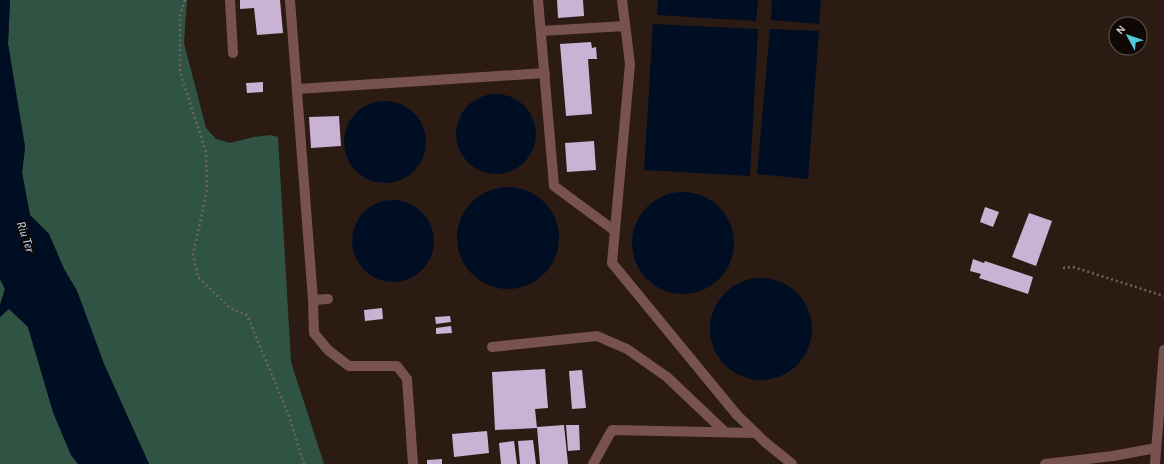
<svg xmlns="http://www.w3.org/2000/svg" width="1164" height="464" font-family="'Alegreya Sans',sans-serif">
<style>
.forest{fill:#2f5443}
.water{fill:#000e24}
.building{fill:#c9b2d3}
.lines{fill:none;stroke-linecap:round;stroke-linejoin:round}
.path{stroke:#71635c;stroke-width:2.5;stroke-dasharray:2 3;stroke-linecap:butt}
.lane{stroke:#77524e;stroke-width:10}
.street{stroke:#77524e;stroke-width:10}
.labels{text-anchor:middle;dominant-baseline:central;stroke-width:4;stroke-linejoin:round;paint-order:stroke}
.water-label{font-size:13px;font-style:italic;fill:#c4defb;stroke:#0f0805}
</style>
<rect width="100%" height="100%" fill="#2b1b13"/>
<!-- forest -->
<path class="forest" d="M 10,0 L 187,0 L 184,43 L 206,128 L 216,139 L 230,143 L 254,137 L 270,135 L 278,137 L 291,362 L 324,464 L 149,464 L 104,364 L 77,291 L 64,269 L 49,234 L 30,215 L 22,173 L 25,147 L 8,44 Z
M 0,279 L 5,289 L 0,305 Z
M 9,308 L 28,327 L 53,412 L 71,455 L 78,464 L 0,464 L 0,317 Z"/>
<!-- water -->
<path class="water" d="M 0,0 L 10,0 L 8,44 L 25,147 L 22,173 L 30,215 L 49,234 L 64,269 L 77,291 L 104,364 L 149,464 L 78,464 L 71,455 L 53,412 L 28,327 L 9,309 L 0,317 L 0,305 L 5,289 L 0,279 Z
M 658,0 L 758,0 L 756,21 L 657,15 Z
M 772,0 L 821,0 L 819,24 L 771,20 Z
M 653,24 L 758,29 L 750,176 L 644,170 Z
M 770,29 L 819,31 L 808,179 L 757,174 Z
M456 134a40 40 0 1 1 80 0a40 40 0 1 1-80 0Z
M344 142a41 41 0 1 1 82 0a41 41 0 1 1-82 0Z
M457 238a51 51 0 1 1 102 0a51 51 0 1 1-102 0Z
M632 243a51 51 0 1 1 102 0a51 51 0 1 1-102 0Z
M352 241a41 41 0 1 1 82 0a41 41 0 1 1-82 0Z
M710 329a51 51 0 1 1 102 0a51 51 0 1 1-102 0Z"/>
<!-- building -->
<path class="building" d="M 240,0 L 280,0 L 283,33 L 257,35 L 254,8 L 240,9 Z
M 557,0 L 583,0 L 584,16 L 558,18 Z
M 591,42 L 592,48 L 596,47 L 597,59 L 588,59 L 592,114 L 566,116 L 560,44 Z
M 263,82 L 263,92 L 247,93 L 246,83 Z
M 339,116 L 341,146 L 311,148 L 309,117 Z
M 594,141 L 596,170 L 567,172 L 565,143 Z
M 985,207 L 999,212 L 993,227 L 980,222 Z
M 1029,213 L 1052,221 L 1036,266 L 1012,257 Z
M 973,259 L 984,263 L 985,261 L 1033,277 L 1028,294 L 979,278 L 981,274 L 970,271 Z
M 382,308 L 383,319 L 365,321 L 364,310 Z
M 450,316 L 451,322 L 436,324 L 435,317 Z
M 451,326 L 452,333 L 436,334 L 436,328 Z
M 545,369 L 548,408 L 535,409 L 537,428 L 495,430 L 492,372 Z
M 582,370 L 586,408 L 572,409 L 569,371 Z
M 564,425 L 568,464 L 540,464 L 537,427 Z
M 566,425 L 579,425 L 580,450 L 568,451 Z
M 487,431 L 489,453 L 454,457 L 452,434 Z
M 533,440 L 536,464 L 520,464 L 518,441 Z
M 514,441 L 517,464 L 501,464 L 499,443 Z
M 442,459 L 442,464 L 427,464 L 427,460 Z"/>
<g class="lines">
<!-- path -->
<path class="path" d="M 185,0 L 180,15 L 180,72 L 206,152 L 207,190 L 193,255 L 198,277 L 230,308 L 247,315 L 289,416 L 304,464
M 1063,268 L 1073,267 L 1164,296"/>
<!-- lane -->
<path class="lane" d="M 230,0 L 233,53
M 290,0 L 313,300 L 328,299
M 538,0 L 554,186 L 615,231
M 622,0 L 630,64 L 612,263 L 737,415
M 541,31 L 625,26
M 297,89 L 545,73
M 313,300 L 314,333 L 328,350 L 349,366 L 397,366 L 407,379 L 413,464
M 492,347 L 597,336 L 627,349 L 667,377 L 725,432
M 593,464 L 612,430 L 755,433"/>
<!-- street -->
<path class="street" d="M 737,415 L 765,442 L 792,464
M 1045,464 L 1113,456 L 1156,448
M 1155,464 L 1164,350"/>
</g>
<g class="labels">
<!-- water labels -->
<g class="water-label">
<text transform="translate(25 237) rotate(71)">Riu Ter</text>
</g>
</g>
<!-- north arrow -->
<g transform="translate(1128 36) rotate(310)"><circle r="19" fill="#0f0805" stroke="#615854"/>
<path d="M0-3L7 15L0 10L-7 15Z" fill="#53cbda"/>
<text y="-6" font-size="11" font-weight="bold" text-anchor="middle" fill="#dcd1cb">N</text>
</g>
</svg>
